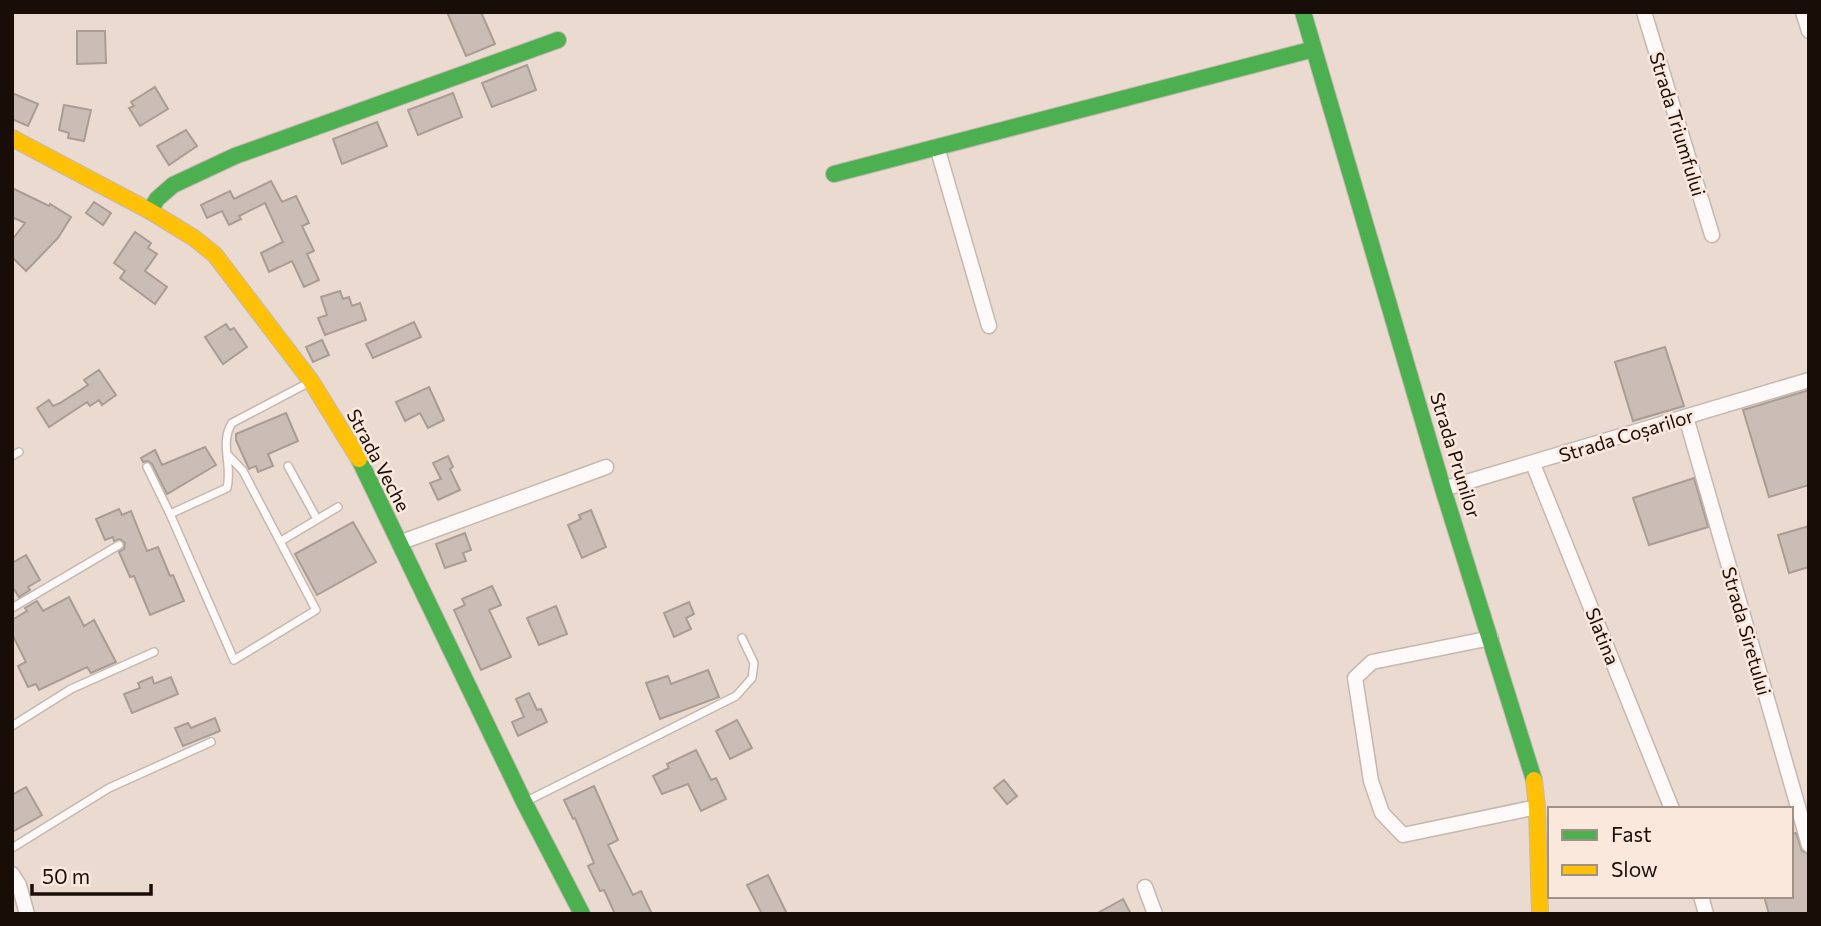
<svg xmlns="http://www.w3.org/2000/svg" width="1821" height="926" font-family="Commissioner,sans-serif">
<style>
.building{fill:#cabdb5;stroke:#a89c94;stroke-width:2}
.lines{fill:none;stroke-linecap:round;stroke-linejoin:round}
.lane-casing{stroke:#c4b8af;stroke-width:10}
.street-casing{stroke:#c4b8af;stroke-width:17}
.fast-casing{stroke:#c4b8af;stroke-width:18}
.slow-casing{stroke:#c4b8af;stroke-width:18}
.lane{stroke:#fcf9f8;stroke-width:7}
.street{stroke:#fcf9f8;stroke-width:14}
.fast{stroke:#4caf50;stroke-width:16}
.slow{stroke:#ffc107;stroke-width:16}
.labels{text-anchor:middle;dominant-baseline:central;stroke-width:5;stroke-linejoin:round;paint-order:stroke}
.street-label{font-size:19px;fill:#180e07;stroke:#fbe8dc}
</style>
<rect width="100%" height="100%" fill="#ebdacf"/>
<!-- building -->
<path class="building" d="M 447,12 L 481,12 L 495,44 L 466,56 Z
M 77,31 L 105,31 L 106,63 L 77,64 Z
M 527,65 L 536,90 L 492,107 L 482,83 Z
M 155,87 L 168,109 L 140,126 L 129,108 L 134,106 L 131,102 Z
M 12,93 L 38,104 L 28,126 L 12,119 Z
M 453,93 L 462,117 L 418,135 L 408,110 Z
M 64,105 L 91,110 L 84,141 L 68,138 L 69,133 L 59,130 Z
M 377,122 L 387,146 L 342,164 L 333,139 Z
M 186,130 L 197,146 L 169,165 L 157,146 Z
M 271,181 L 282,202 L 296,196 L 309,223 L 302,226 L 314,251 L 307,254 L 319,280 L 304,287 L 292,261 L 269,272 L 261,253 L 283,242 L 265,203 L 239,216 L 241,219 L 229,225 L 222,211 L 207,218 L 201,205 L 230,191 L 234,199 Z
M 12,188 L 49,206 L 50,204 L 71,217 L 58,238 L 26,271 L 12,257 L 12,240 L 25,223 L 12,217 Z
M 94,202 L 111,213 L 103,225 L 86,213 Z
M 135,232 L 151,243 L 148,248 L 157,254 L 145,271 L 167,287 L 155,304 L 120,278 L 125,271 L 114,263 Z
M 340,291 L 343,299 L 349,297 L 352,306 L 360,303 L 366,320 L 325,335 L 318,318 L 327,315 L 321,297 Z
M 414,322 L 421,337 L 373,358 L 366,344 Z
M 226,324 L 230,330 L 234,328 L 247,347 L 223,364 L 205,337 Z
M 322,340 L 329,355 L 313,362 L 306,347 Z
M 1665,347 L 1684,406 L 1633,421 L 1615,362 Z
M 99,370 L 116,395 L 102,405 L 99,400 L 90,406 L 87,402 L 49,427 L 37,408 L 49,400 L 53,406 L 60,403 L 88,385 L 84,380 Z
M 429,387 L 444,420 L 428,428 L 420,413 L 405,421 L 396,402 Z
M 1809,390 L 1809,485 L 1769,497 L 1743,410 Z
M 286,413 L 298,441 L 268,454 L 273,466 L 258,472 L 256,466 L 249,469 L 236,440 L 236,434 Z
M 205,447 L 216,465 L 167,494 L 152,464 L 148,461 L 143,462 L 141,458 L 155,450 L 162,465 Z
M 448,456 L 453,467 L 450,469 L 460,490 L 438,500 L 430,483 L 441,479 L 433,463 Z
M 1694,478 L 1708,527 L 1649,545 L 1633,498 Z
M 119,509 L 122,515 L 131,511 L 147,551 L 158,547 L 170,576 L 173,575 L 184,601 L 150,615 L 134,576 L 130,577 L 119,552 L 124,549 L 125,543 L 120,539 L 114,541 L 113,537 L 105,540 L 96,519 Z
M 591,510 L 606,547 L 582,558 L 568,525 L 581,519 L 579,515 Z
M 353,522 L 376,562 L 317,595 L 295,554 Z
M 1809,526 L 1809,567 L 1789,573 L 1778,535 Z
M 465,533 L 471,550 L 463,553 L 466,561 L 445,568 L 436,544 Z
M 26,555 L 40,580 L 28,587 L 30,590 L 19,597 L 12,586 L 12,563 Z
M 492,586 L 501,605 L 489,610 L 511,657 L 481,670 L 454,610 L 465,605 L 462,599 Z
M 69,597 L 84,626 L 94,620 L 116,662 L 91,673 L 87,667 L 39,690 L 36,684 L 28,687 L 18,666 L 26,662 L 12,634 L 12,620 L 27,611 L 25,608 L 37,601 L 43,611 Z
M 689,602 L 694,614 L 686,618 L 691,629 L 674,637 L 664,613 Z
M 556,606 L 567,634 L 539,645 L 527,618 Z
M 708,670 L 719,697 L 660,719 L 646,683 L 668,676 L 671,684 Z
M 152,677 L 154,684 L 171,677 L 178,694 L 132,713 L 124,694 L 140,688 L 138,683 Z
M 529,693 L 537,710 L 541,709 L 547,722 L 518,736 L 512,722 L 524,717 L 516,699 Z
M 215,718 L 220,731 L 183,746 L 175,728 L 188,723 L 191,728 Z
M 737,720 L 752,748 L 730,759 L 716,731 Z
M 696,750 L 711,780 L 716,778 L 726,799 L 701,811 L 688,784 L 662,794 L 653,776 L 669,768 L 667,764 Z
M 1004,780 L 1017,796 L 1007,804 L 994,788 Z
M 594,786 L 618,840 L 608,845 L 633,895 L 641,891 L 652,914 L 615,914 L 604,890 L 600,891 L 588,866 L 594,863 L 575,818 L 573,819 L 564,800 Z
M 26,787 L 42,815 L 12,832 L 12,795 Z
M 1796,833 L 1802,851 L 1809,854 L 1809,914 L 1769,914 L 1764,896 L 1791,896 L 1791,834 Z
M 768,875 L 787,914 L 762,914 L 747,885 Z
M 1123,899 L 1131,914 L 1096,914 Z"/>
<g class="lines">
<defs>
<path id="lane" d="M 12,456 L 19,452
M 288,466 L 317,519
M 147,467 L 170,514 L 234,660 L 316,610 L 243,471 L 227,454
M 170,514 L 227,488 C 233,466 219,443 232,423 L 308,383
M 281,541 L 338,507
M 12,608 L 119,545
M 12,726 L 71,689 L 154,652
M 525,802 L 736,696 L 752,678 L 754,663 L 742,638
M 12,848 L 109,788 L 211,742"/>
<path id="street" d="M 1644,12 L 1712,235
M 1803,12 L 1809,31
M 937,147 L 989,326
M 1686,417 L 1809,845
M 1533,464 L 1672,809
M 1443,489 L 1809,380
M 399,543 L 606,467
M 1491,638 L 1372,662 L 1355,678 L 1371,781 L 1382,813 L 1403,835 L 1537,807
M 12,874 L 19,885 L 27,914
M 1145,887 L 1155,914
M 1701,896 L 1706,914"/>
<path id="fast" d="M 1303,12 L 1443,489 L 1534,780
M 834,174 L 1314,49
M 150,211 L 157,199 L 173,185 L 235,156 L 558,40
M 359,459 L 524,802 L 582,914"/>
<path id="slow" d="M 12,138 L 150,211 L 194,238 L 215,255 L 311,381 L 359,459
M 1534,780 L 1537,807 L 1540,914"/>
</defs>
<!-- lane casing -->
<use href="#lane" class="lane-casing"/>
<!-- street casing -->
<use href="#street" class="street-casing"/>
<!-- fast casing -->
<use href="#fast" class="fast-casing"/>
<!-- slow casing -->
<use href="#slow" class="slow-casing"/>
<!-- lane -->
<use href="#lane" class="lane"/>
<!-- street -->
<use href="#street" class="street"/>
<!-- fast -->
<use href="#fast" class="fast"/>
<!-- slow -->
<use href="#slow" class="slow"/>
</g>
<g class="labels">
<!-- street labels -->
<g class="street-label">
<text transform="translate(1678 124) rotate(73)">Strada Triumfului</text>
<text transform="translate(1626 435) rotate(-17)">Strada Coșarilor</text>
<text transform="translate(1456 455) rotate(73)">Strada Prunilor</text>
<text transform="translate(379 460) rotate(62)">Strada Veche</text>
<text transform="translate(1747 631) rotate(74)">Strada Siretului</text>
<text transform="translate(1603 636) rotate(68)">Slatina</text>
</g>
</g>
<!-- border -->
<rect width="1821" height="926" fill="none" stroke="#180e07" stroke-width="28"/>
<!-- legend -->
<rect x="1548" y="807" width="245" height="91" fill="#fbe8dc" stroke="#a09187" stroke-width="2"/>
<rect x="1562" y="830" width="35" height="10" fill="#4caf50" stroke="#a09187" stroke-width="2"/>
<text x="1611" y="842" font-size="21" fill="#180e07">Fast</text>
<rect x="1562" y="865" width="35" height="10" fill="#ffc107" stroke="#a09187" stroke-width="2"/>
<text x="1611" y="877" font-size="21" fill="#180e07">Slow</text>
<!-- scale -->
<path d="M32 884v10h119v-10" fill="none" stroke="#180e07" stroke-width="3.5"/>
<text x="42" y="884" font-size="21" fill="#180e07" stroke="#fbe8dc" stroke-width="5" paint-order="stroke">50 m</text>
</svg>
